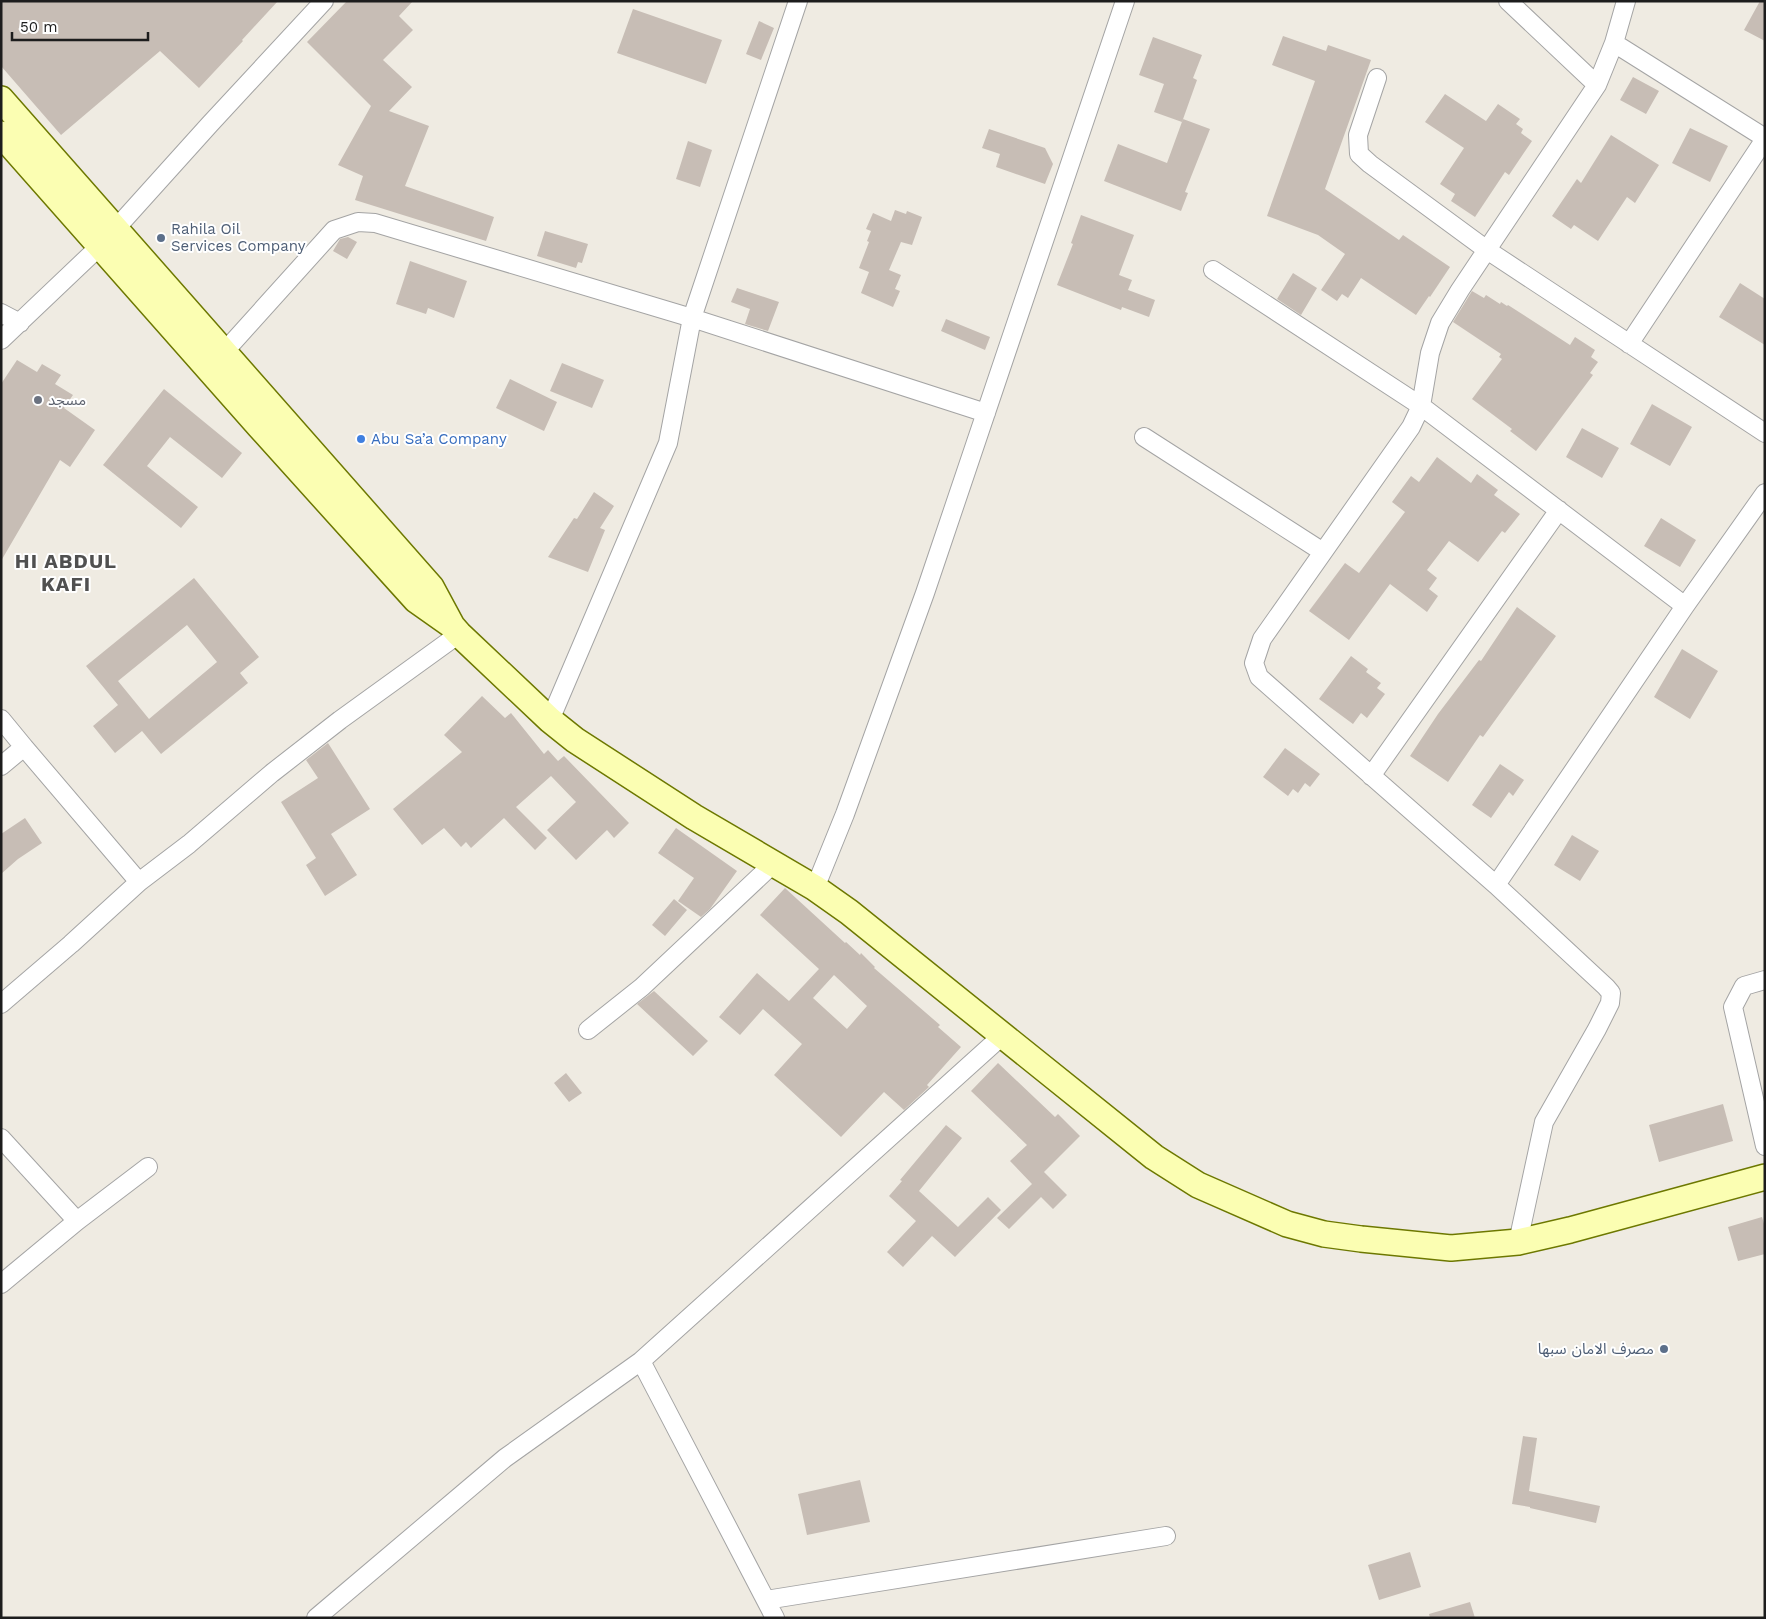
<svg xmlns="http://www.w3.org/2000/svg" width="1766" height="1619" font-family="'Work Sans','Noto Sans Arabic',sans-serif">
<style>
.building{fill:#c7bdb5;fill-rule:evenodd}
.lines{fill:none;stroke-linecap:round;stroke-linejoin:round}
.street-casing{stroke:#a4a4a4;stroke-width:20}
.secondary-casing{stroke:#6d7800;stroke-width:28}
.street{stroke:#fff;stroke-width:18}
.secondary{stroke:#fbfeb2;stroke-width:25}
.service-dot{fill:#5c6f8a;stroke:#fff;stroke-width:2}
.worship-dot{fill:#6b7280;stroke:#fff;stroke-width:2}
.shop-dot{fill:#3f7fe0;stroke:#fff;stroke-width:2}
.labels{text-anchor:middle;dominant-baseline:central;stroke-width:4;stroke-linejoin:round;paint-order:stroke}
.service-label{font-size:15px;fill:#4e5e75;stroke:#fff;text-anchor:start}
.worship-label{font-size:15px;fill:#5b616d;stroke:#fff;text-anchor:start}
.shop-label{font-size:15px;fill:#366cbe;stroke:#fff;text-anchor:start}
.district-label{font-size:20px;font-weight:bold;letter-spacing:1px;fill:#505050;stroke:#fff}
</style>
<rect width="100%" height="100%" fill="#efebe2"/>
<!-- building -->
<path class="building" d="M 1,1 L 278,1 L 242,40 L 243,41 L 199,88 L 160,51 L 61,135 L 1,66 Z
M 347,1 L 413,1 L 399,16 L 413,30 L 383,60 L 412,87 L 389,111 L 429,126 L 405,186 L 494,217 L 486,241 L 355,200 L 363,176 L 338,165 L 371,106 L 307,42 Z
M 1760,1 L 1765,1 L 1765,41 L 1744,30 Z
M 633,9 L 722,40 L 706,84 L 617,53 Z
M 759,21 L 774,28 L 761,60 L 746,54 Z
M 1283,36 L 1326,51 L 1328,45 L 1371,60 L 1325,189 L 1399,240 L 1403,235 L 1450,267 L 1430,297 L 1429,296 L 1416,315 L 1361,278 L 1348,298 L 1342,294 L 1337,301 L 1321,290 L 1345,254 L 1318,235 L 1267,216 L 1315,81 L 1272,65 Z
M 1153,37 L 1202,55 L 1193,78 L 1197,80 L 1182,122 L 1154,112 L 1164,84 L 1139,75 Z
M 1633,77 L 1659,91 L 1646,114 L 1620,100 Z
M 1445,94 L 1486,121 L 1498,104 L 1520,119 L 1516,124 L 1523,129 L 1521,133 L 1532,141 L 1509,175 L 1505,172 L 1475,217 L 1451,201 L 1455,194 L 1440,184 L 1464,148 L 1425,122 Z
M 1183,119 L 1210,129 L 1185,192 L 1188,193 L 1181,211 L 1104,181 L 1118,144 L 1167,163 Z
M 1690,128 L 1728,146 L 1710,182 L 1672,163 Z
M 989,129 L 1045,148 L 1053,164 L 1045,184 L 996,167 L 1000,154 L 982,148 Z
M 1611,135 L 1659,165 L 1635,203 L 1627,197 L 1598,241 L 1574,225 L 1571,229 L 1552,216 L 1577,179 L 1581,183 Z
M 688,141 L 712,150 L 700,187 L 676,179 Z
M 895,210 L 906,214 L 907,211 L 922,217 L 912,245 L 901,242 L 889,270 L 901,275 L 895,289 L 900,291 L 893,307 L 861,293 L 869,272 L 859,268 L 869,242 L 867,241 L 871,231 L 866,229 L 873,213 L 891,221 Z
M 1081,215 L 1134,235 L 1119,275 L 1132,280 L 1128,290 L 1155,300 L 1149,317 L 1122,307 L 1121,310 L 1057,285 L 1073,244 L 1071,243 Z
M 545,231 L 588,244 L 582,263 L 578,262 L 576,268 L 537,256 Z
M 348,237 L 357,242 L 347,259 L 333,251 L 340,239 Z
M 410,261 L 467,281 L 454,318 L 428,308 L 426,314 L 396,304 Z
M 1293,273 L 1317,288 L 1301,315 L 1277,299 Z
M 1740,283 L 1765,299 L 1765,345 L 1719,317 Z
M 737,288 L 779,302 L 768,331 L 745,324 L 750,309 L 731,302 Z
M 1472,291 L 1484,298 L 1486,295 L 1500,304 L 1501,302 L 1507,306 L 1508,305 L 1570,345 L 1575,337 L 1595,350 L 1591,357 L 1598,362 L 1590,373 L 1593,375 L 1536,451 L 1510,431 L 1512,429 L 1472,399 L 1502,359 L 1499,357 L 1501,354 L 1453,322 Z
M 946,319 L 990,337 L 985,350 L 941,331 Z
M 17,360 L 37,372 L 42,364 L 61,375 L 55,384 L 73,395 L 64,408 L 95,430 L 70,467 L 60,460 L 1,561 L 1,384 Z
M 562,363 L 604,380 L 592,408 L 550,391 Z
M 510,379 L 557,402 L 544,431 L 496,408 Z
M 164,389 L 242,453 L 222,478 L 170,437 L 147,466 L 198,507 L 181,528 L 103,465 Z
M 1652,404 L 1692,427 L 1670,466 L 1630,444 Z
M 1582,428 L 1619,448 L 1602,478 L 1566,457 Z
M 1437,457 L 1471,483 L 1477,474 L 1498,490 L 1494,495 L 1520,514 L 1505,533 L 1502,531 L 1478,562 L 1449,541 L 1427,570 L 1437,578 L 1429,589 L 1438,596 L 1427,612 L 1390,584 L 1349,640 L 1309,611 L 1345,563 L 1359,573 L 1405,512 L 1392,502 L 1411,476 L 1419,482 Z
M 594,492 L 614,506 L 600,528 L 605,530 L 588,572 L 548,557 L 574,518 L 577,519 Z
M 1661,518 L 1696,540 L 1680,567 L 1644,546 Z
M 194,578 L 259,657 L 240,673 L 248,683 L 161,754 L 142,731 L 115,753 L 93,726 L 118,705 L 86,666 ZM 187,625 L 217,662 L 149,719 L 118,681 Z
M 1517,607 L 1556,636 L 1483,737 L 1480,735 L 1448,782 L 1410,756 L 1438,714 L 1479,660 L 1481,661 Z
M 1682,649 L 1718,671 L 1690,719 L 1654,697 Z
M 1351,656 L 1368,669 L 1366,672 L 1381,683 L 1377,688 L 1385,694 L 1367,718 L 1361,713 L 1353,724 L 1319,699 Z
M 482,696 L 505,718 L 511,713 L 544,754 L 548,750 L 558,761 L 564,756 L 629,823 L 614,838 L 607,830 L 576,860 L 547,830 L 576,802 L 551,776 L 516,807 L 547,838 L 535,850 L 504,818 L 471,848 L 466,842 L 461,847 L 444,828 L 422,845 L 393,809 L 462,752 L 444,735 Z
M 328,743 L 370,809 L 331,834 L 357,875 L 325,896 L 306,865 L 316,858 L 281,802 L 318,778 L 306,760 Z
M 1285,748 L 1320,774 L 1310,787 L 1305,783 L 1298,793 L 1293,789 L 1288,796 L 1263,777 Z
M 1500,764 L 1524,780 L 1513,796 L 1509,792 L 1491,818 L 1472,805 Z
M 25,818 L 42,843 L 18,859 L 1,874 L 1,834 Z
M 676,828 L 737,871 L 710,909 L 701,917 L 678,901 L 694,878 L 658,853 Z
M 1572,835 L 1599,851 L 1580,881 L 1554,865 Z
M 785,888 L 845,943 L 846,942 L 860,955 L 861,953 L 875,967 L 874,968 L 940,1025 L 938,1027 L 961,1047 L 927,1085 L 929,1087 L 904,1110 L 884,1092 L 841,1137 L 774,1075 L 802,1044 L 763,1009 L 740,1035 L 719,1017 L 757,973 L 789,1001 L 819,969 L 760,915 ZM 834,975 L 867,1006 L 847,1029 L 813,998 Z
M 674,899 L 687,910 L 665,936 L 652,925 Z
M 654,991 L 708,1041 L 693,1056 L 637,1004 Z
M 998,1063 L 1055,1117 L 1058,1114 L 1080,1136 L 1044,1172 L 1067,1195 L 1053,1209 L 1041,1197 L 1009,1229 L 997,1218 L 1032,1184 L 1010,1161 L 1027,1145 L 971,1091 Z
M 566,1073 L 582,1093 L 569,1102 L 554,1083 Z
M 1723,1104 L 1733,1141 L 1659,1162 L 1649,1125 Z
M 946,1125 L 962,1138 L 919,1191 L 958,1227 L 988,1197 L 1001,1210 L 955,1257 L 932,1236 L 903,1267 L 887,1252 L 916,1221 L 889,1196 L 902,1181 L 900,1180 Z
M 1762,1217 L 1765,1227 L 1765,1254 L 1738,1261 L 1728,1227 Z
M 1523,1436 L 1537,1438 L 1529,1491 L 1600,1506 L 1596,1523 L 1530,1508 L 1530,1507 L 1512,1504 Z
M 860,1480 L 870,1522 L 807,1535 L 798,1494 Z
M 1410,1552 L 1421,1587 L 1379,1600 L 1368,1565 Z
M 1470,1602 L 1475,1618 L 1430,1618 L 1429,1614 Z"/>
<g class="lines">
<defs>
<path id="street" d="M 1508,1 L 1597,85
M 1614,43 L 1765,138
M 1377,78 L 1358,135 L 1359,154 L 1370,164 L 1487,250 L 1765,433
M 1213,270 L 1421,406 L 1685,606
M 1,313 L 20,323
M 1,340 L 101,245 L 210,124 L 324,1
M 1629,344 L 1765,139
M 225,351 L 334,230 L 358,222 L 375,223 L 692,318 L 986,413
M 1144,437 L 1323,552
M 1,719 L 24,747
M 550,720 L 668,443 L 692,318 L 798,1
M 1,766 L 24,747 L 139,882
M 1371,776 L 1559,510
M 1496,885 L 1685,606 L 1765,493
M 815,888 L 845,814 L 925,593 L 1125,1
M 1765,980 L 1744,986 L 1733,1007 L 1765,1146
M 1,1004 L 71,944 L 139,882 L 189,844 L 272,773 L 340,720 L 459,634
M 588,1030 L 642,987 L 773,864
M 1,1138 L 77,1221
M 1518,1242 L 1544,1122 L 1597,1029 L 1610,1003 L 1611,993 L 1606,987 L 1496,885 L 1259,677 L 1254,663 L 1262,639 L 1411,427 L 1421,406 L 1430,353 L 1440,323 L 1460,290 L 1597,85 L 1614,43 L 1626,1
M 1,1284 L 77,1221 L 148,1167
M 641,1361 L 775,1618
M 766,1600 L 1166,1536
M 316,1618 L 505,1458 L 641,1361 L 1003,1035"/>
<path id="secondary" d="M 1,99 L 431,587 L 452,626 L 459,634 L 550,720 L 575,740 L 694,817 L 815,888 L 849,912 L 1154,1157 L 1198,1185 L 1287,1224 L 1324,1234 L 1361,1239 L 1451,1248 L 1518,1242 L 1570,1230 L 1765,1177
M 1,134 L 259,426 L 416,600 L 450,624"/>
</defs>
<!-- street casing -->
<use href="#street" class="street-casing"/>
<!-- secondary casing -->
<use href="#secondary" class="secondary-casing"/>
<!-- street -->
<use href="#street" class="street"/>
<!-- secondary -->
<use href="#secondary" class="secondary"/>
</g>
<!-- markers -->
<g class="service-dot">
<circle cx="161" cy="238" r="5"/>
<circle cx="1664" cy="1349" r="5"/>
</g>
<circle class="worship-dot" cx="38" cy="400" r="5"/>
<circle class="shop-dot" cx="361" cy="439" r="5"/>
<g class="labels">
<!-- service labels -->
<g class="service-label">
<text x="171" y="229">Rahila Oil<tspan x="171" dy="17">Services Company</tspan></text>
<text x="1654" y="1349" text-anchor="end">مصرف الامان سبها</text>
</g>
<!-- worship labels -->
<g class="worship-label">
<text x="48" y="400">مسجد</text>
</g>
<!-- shop labels -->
<g class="shop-label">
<text x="371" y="439">Abu Sa’a Company</text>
</g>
<!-- district labels -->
<g class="district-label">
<text x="66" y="561">HI ABDUL<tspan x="66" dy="23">KAFI</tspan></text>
</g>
</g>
<!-- border -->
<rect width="1766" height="1619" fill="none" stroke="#1d1d1d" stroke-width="5"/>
<!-- scale -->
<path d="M12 32v8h136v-8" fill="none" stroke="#1d1d1d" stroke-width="2.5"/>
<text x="20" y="32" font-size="15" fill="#1d1d1d" stroke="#ffffff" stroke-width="4" paint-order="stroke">50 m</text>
</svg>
